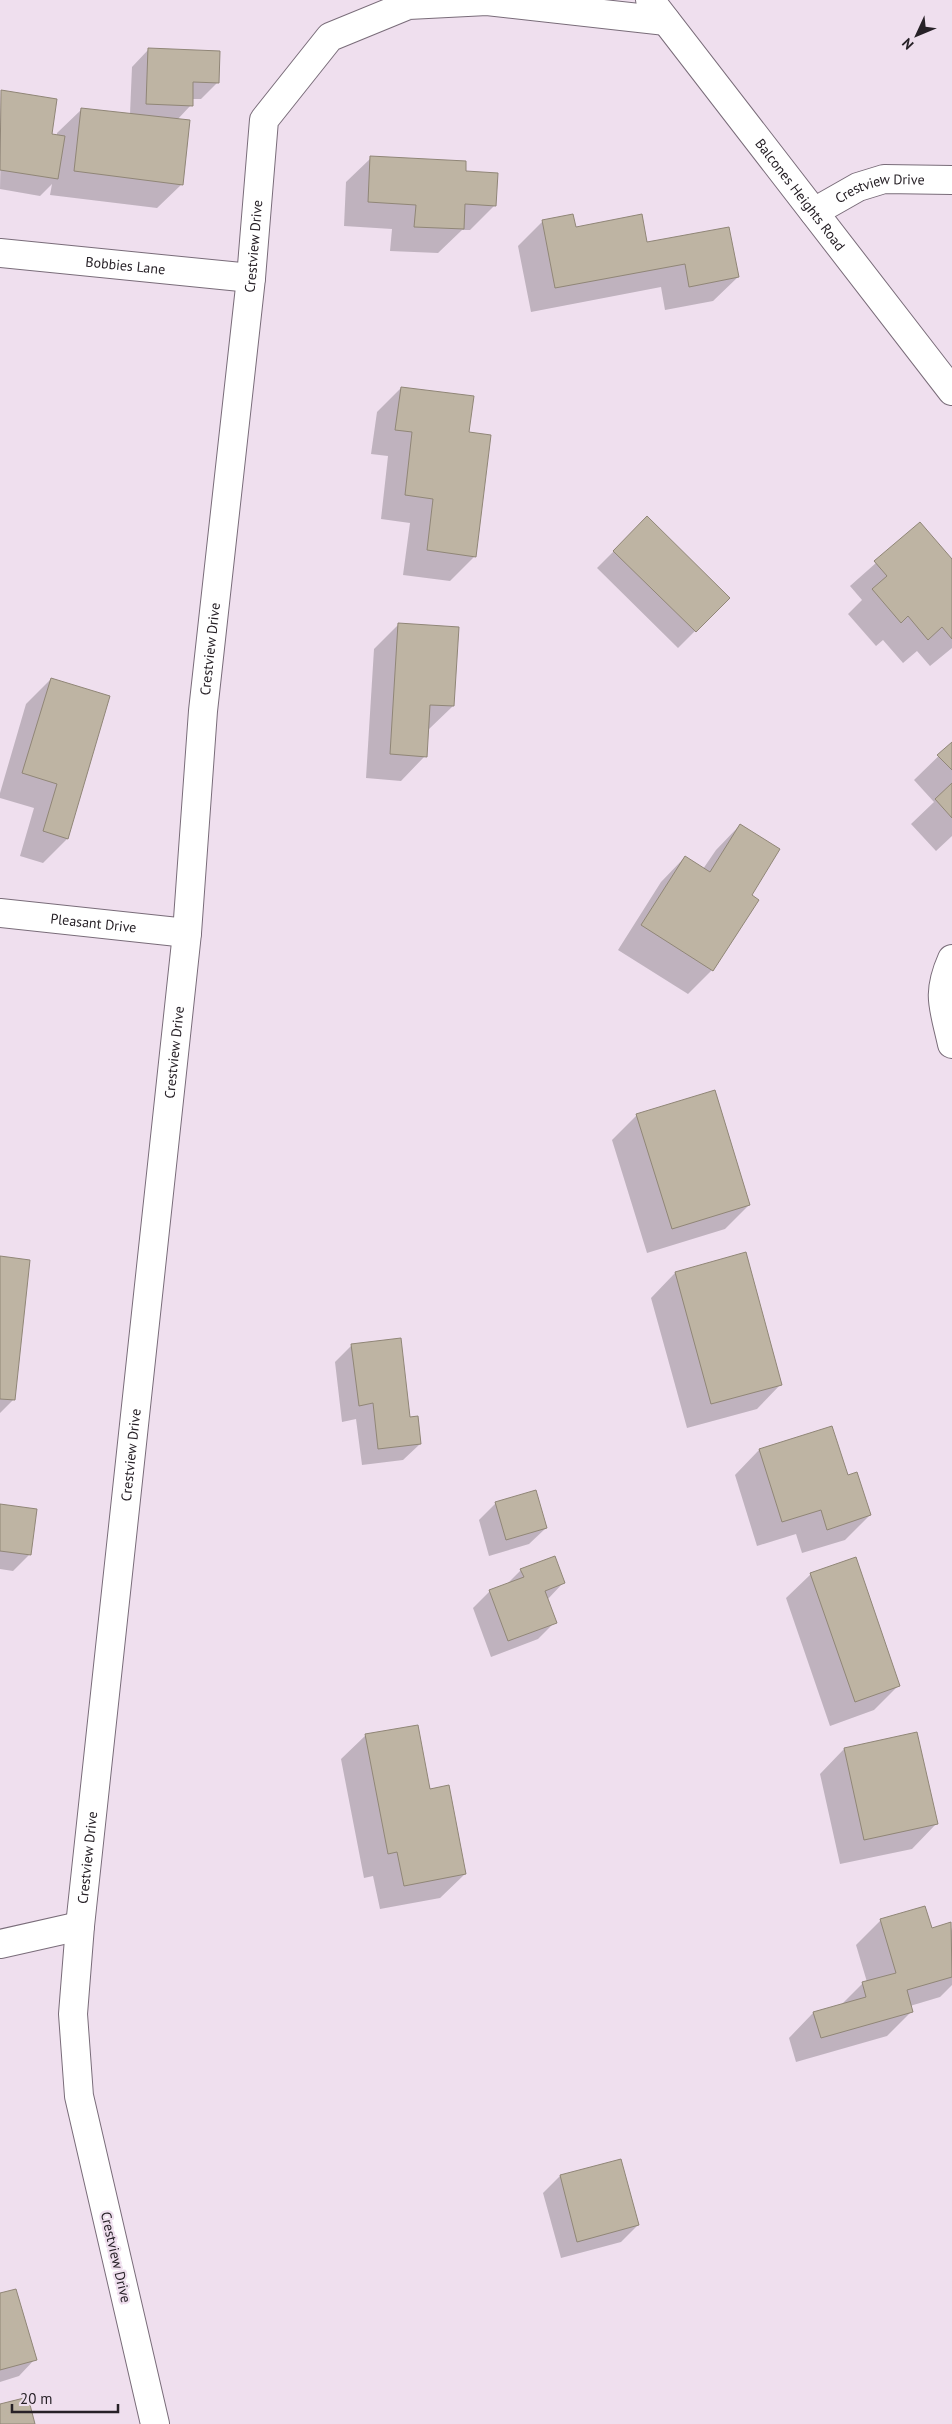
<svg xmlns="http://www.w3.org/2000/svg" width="952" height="2424" font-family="'PT Sans',sans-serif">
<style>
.shadow{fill:#0003}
.building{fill:#beb4a3;stroke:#908677}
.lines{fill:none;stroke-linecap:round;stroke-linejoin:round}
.minor-casing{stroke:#796c79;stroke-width:30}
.minor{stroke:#fff;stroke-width:28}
.labels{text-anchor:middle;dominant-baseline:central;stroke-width:4.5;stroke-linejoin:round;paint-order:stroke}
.street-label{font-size:14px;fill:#272127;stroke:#efdfee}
</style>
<rect width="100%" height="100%" fill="#efdfee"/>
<!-- shadow -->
<path class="shadow" d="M 148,50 L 218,82 L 201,99 L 192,99 L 191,105 L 177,120 L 182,184 L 157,208 L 50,195 L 52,184 L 40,196 L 0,189 L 2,91 L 50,135 L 57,136 L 57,133 L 82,109 L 130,114 L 132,67 Z
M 371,158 L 464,173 L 495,205 L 470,230 L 462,230 L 438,253 L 390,251 L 392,229 L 344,226 L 346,182 Z
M 543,221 L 646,244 L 738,277 L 713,301 L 665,310 L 661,287 L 531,312 L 518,246 Z
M 401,388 L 467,433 L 475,556 L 450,581 L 403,575 L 410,523 L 381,519 L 388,456 L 371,454 L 377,412 Z
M 647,518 L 728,598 L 678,648 L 597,568 Z
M 920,524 L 952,561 L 952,648 L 930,666 L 917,651 L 903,663 L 883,640 L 876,646 L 848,614 L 862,600 L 850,586 Z
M 399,624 L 453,706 L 428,730 L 425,756 L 401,781 L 366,778 L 374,649 Z
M 51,679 L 67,839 L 43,863 L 20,856 L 34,808 L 0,798 L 0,793 L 26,704 Z
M 952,743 L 952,836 L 936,851 L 911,824 L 934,802 L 914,780 Z
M 740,825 L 750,895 L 712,970 L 688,994 L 618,950 L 661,882 L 685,857 L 703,869 L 716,850 Z
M 637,1115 L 749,1205 L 725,1229 L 647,1253 L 612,1140 Z
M 745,1254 L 781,1384 L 757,1409 L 687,1428 L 651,1298 L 675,1273 Z
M 0,1258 L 13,1400 L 0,1413 Z
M 352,1345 L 409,1418 L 420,1444 L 403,1460 L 362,1465 L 356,1419 L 342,1422 L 335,1362 Z
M 831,1428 L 847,1477 L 870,1515 L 845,1540 L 802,1553 L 796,1534 L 757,1546 L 735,1475 L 759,1450 Z
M 496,1503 L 546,1528 L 529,1544 L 489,1556 L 479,1520 Z
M 0,1506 L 30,1554 L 13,1571 L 0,1569 Z
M 521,1570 L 563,1583 L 547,1600 L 555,1622 L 538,1639 L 491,1657 L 473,1608 L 490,1591 L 506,1585 Z
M 811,1574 L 898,1686 L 874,1710 L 830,1726 L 786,1598 Z
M 916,1734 L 936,1824 L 912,1849 L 840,1864 L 820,1774 L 844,1749 Z
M 366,1735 L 429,1790 L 465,1874 L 440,1898 L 380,1909 L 373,1876 L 364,1878 L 341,1759 Z
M 881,1920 L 931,1929 L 950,1924 L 952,1931 L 952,1985 L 940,1997 L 910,2006 L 912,2011 L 887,2036 L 796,2062 L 789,2038 L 813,2013 L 841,2005 L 863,1983 L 867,1982 L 856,1945 Z
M 560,2176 L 638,2225 L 621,2242 L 561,2258 L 543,2193 Z
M 0,2295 L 35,2359 L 19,2376 L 0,2382 Z"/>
<!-- building -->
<path class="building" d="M 148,48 L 220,51 L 219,83 L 193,82 L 193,106 L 146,104 Z
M 1,90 L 57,99 L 52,134 L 65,136 L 58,179 L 0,170 Z
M 81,108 L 190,120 L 183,185 L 74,171 Z
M 370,156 L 466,161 L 466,171 L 498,173 L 496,206 L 465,204 L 464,229 L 414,227 L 416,205 L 368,202 Z
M 573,214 L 576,227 L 642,214 L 647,242 L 729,227 L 739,277 L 689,287 L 685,264 L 555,288 L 542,220 Z
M 401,387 L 474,396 L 469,432 L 491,435 L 476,557 L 427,550 L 433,499 L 405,495 L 412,432 L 395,430 Z
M 647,516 L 730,598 L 696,632 L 613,551 Z
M 920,522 L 952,559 L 952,639 L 942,627 L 928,640 L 908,616 L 901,623 L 872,589 L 887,576 L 874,561 Z
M 398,623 L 459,627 L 454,706 L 430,705 L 427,757 L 390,754 Z
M 51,678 L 110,696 L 68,839 L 43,831 L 57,784 L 22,773 Z
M 952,742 L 952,770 L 937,755 Z
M 952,783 L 952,818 L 935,799 Z
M 740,824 L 780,849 L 752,895 L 759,900 L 713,971 L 641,925 L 685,856 L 710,872 Z
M 715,1090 L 750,1205 L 672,1229 L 636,1114 Z
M 746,1252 L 782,1385 L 711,1404 L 675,1272 Z
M 0,1256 L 30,1260 L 15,1400 L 0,1399 Z
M 401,1338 L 410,1417 L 418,1416 L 421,1444 L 378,1449 L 373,1403 L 359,1406 L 351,1344 Z
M 832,1426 L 848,1475 L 857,1472 L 871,1515 L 827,1530 L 821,1510 L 782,1522 L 759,1449 Z
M 536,1490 L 547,1528 L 506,1540 L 495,1502 Z
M 0,1504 L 37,1509 L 31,1555 L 0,1551 Z
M 555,1556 L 565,1583 L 545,1591 L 557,1623 L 508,1641 L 489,1590 L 524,1577 L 520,1569 Z
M 856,1557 L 900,1686 L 855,1702 L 810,1573 Z
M 418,1725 L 430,1789 L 449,1785 L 466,1874 L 404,1886 L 397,1852 L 388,1854 L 365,1734 Z
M 917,1732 L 938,1824 L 864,1840 L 844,1748 Z
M 925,1906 L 932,1928 L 951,1922 L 952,1977 L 907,1990 L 913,2012 L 821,2038 L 813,2012 L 866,1997 L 862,1982 L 896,1973 L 880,1919 Z
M 621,2159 L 639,2225 L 577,2242 L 560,2175 Z
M 16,2289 L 37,2360 L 0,2370 L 0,2293 Z
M 28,2397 L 35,2424 L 0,2424 L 0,2404 Z"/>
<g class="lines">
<defs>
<g id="minor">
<path id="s1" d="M 650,0 L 952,391"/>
<path id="s2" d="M 814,212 L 858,187 L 884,179 L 952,180"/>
<path id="s3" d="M 0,253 L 251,278"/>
<path id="s4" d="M 0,913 L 187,933"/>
<path d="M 952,959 C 936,995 944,1007 952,1044"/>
<path d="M 0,1944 L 80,1926"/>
<path id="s5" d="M 155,2424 L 79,2096 L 73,2014 L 80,1926 L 187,933 L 203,711 L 251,278 L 264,120 L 330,37 L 408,5 L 487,1 L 666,21"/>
</g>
</defs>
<!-- minor casing -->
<use href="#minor" class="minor-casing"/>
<!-- minor -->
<use href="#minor" class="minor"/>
</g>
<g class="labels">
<!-- street labels -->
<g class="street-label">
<text stroke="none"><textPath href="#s2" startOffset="72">Crestview Drive</textPath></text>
<text stroke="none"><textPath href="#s1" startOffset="246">Balcones Heights Road</textPath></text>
<text stroke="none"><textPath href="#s5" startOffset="2196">Crestview Drive</textPath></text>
<text stroke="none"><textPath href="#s3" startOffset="126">Bobbies Lane</textPath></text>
<text stroke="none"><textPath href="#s5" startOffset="1791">Crestview Drive</textPath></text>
<text stroke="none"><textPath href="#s4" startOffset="94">Pleasant Drive</textPath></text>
<text stroke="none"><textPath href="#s5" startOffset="1386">Crestview Drive</textPath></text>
<text stroke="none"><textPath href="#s5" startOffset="981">Crestview Drive</textPath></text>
<text stroke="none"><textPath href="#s5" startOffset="576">Crestview Drive</textPath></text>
<text transform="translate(116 2257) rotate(77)">Crestview Drive</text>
</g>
</g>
<!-- north arrow -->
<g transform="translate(917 35) rotate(226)" stroke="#efdfee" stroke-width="4" paint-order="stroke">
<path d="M0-4L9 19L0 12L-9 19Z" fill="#272127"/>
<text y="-8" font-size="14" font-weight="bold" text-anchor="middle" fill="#272127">N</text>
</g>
<!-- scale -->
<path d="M12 2404v8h106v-8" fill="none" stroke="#272127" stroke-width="2.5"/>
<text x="20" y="2404" font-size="15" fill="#272127" stroke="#efdfee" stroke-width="4" paint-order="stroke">20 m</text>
</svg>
